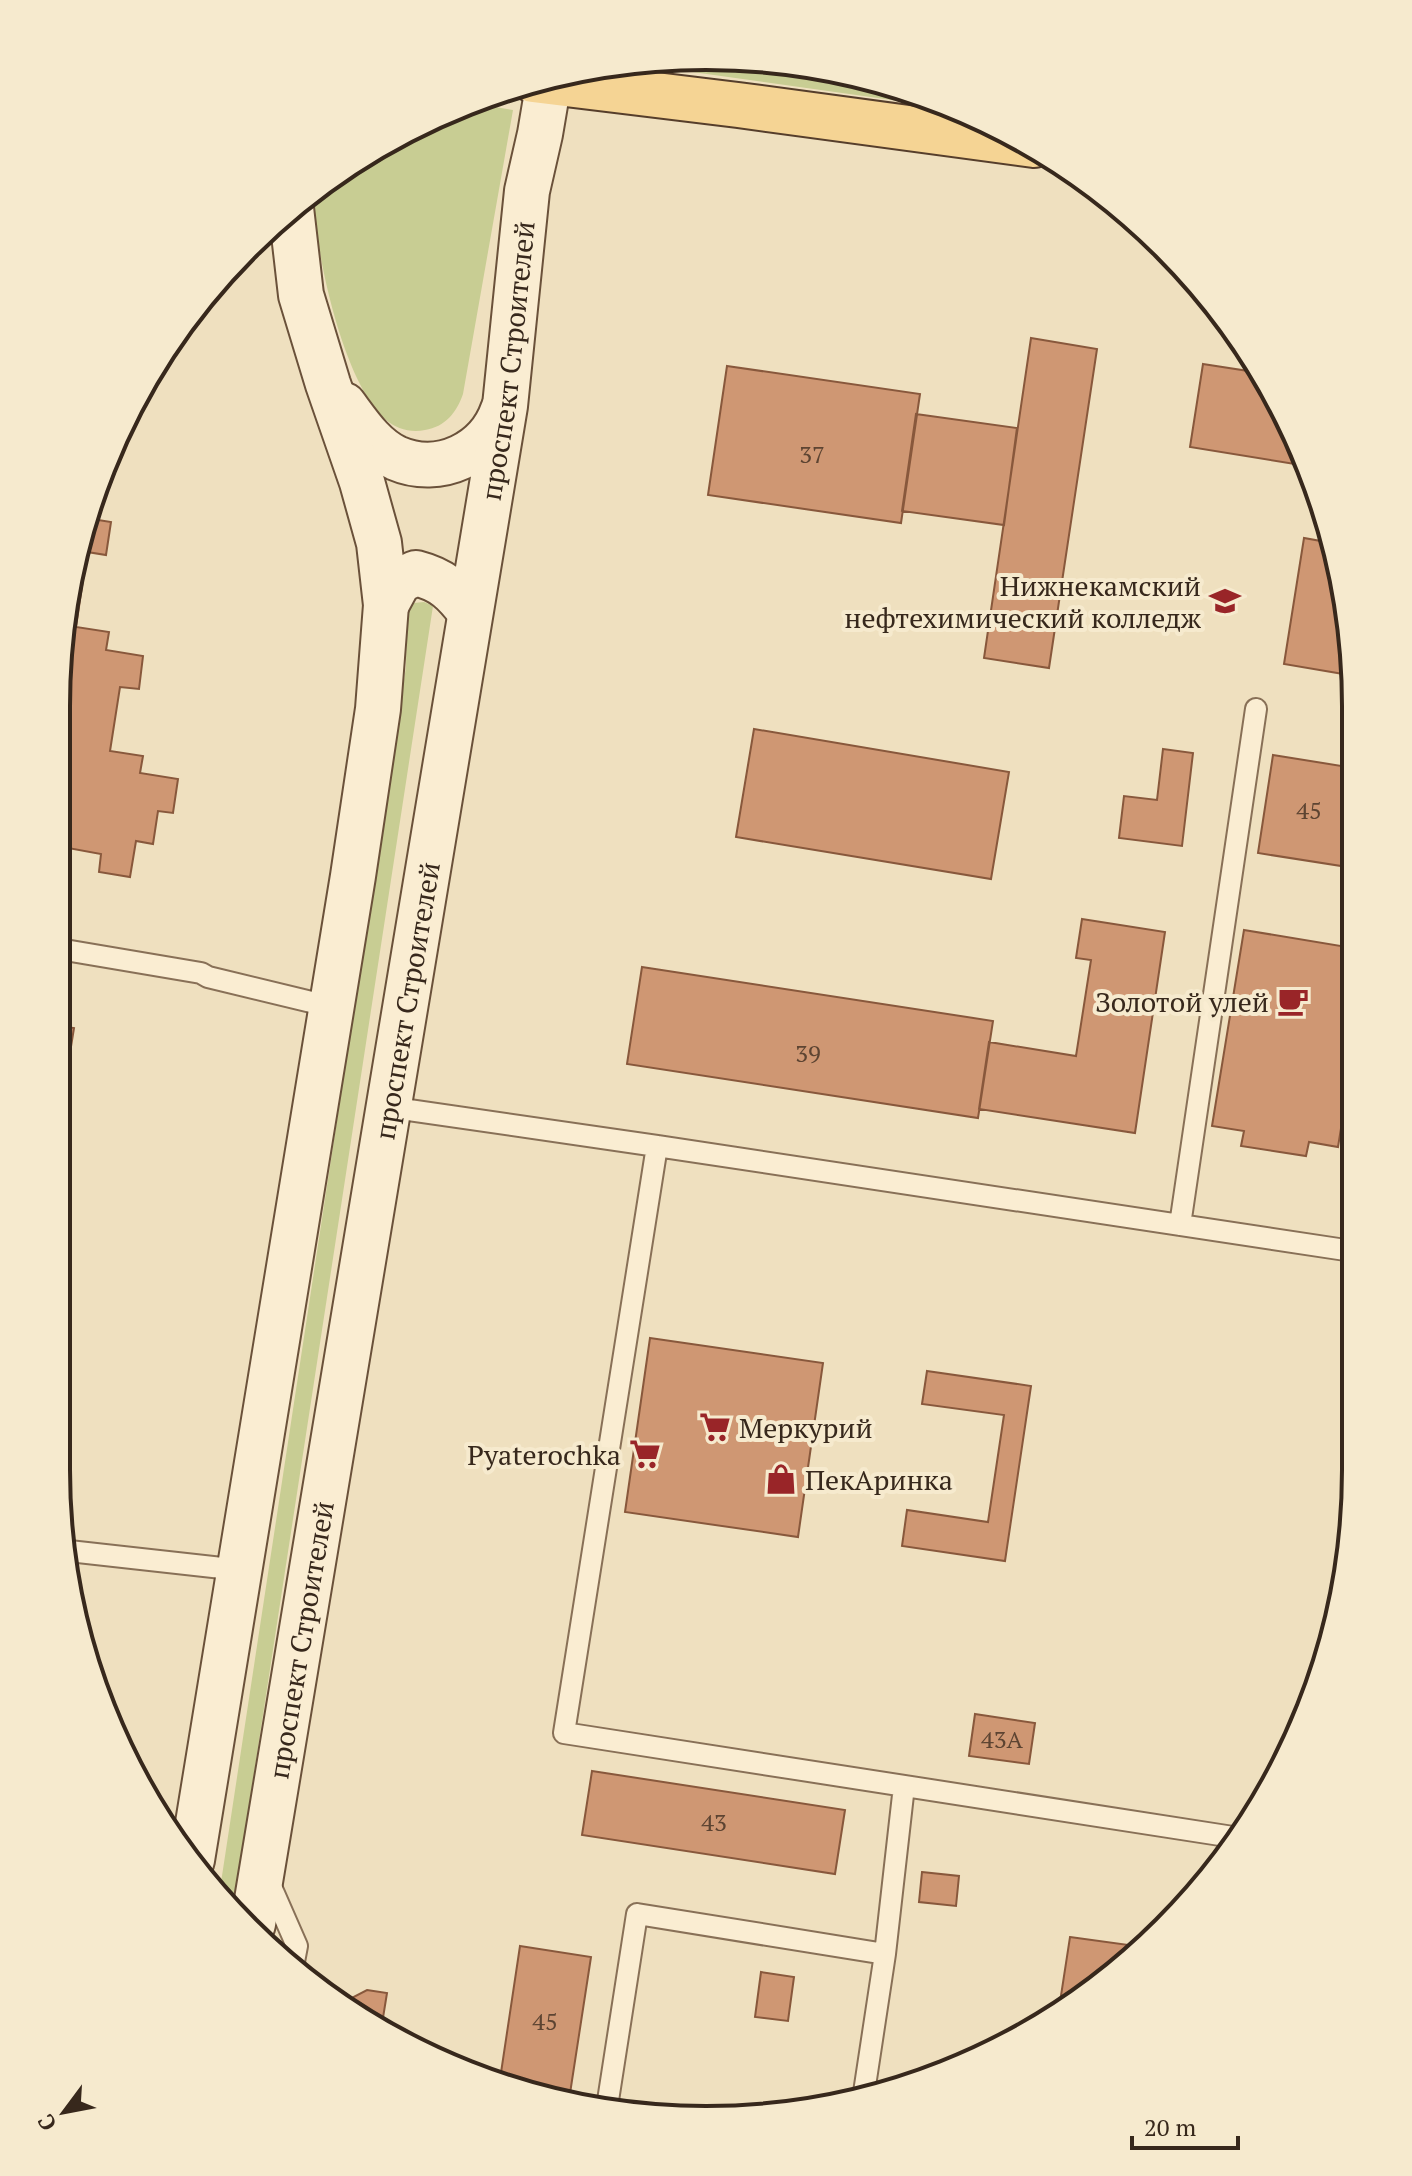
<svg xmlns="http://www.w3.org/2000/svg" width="1412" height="2176" font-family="'PT Serif',serif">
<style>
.green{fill:#c8cd93}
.building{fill:#cf9773;stroke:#88583c;stroke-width:2}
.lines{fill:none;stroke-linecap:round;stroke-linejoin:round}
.lane-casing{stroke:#887057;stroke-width:24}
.secondary-casing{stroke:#6a513a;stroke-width:48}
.primary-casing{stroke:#563e2b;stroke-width:48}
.lane{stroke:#faedd2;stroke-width:20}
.secondary{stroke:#faedd2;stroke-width:44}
.primary{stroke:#f5d494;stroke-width:44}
.labels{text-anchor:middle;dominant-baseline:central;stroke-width:8;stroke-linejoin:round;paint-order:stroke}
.number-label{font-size:24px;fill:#5d4432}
.street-label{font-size:28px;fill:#37281c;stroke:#f6eace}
.poi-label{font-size:28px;fill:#37281c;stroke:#f6eace;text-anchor:end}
.rim{fill:none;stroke:#37281c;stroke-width:4}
</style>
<rect width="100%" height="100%" fill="#efe0bf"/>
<!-- green -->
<path class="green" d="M 663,57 L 790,62 L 914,90 L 956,109 L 628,63 Z
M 471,103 L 513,110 L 463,394 C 457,412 445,427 425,430 C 411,433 396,429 385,419 C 343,383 312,243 314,188 L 418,123 Z
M 424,602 L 433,606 L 234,1904 L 220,1889 L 406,667 L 407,613 L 414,603 Z"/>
<!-- building -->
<path class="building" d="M 1031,338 L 1097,349 L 1049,668 L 984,658 Z
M 1203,364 L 1261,373 L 1289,418 L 1307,466 L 1190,447 Z
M 727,366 L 920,394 L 901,523 L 708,495 Z
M 916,414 L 1017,428 L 1004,525 L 902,511 Z
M 92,519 L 111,522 L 106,555 L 87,552 L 76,627 L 109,632 L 106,650 L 143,656 L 139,689 L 120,687 L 110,751 L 143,756 L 140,773 L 178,779 L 173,813 L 158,811 L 153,844 L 136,841 L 130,877 L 99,872 L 101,854 L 68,848 L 69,841 L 60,840 L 61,760 L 65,730 L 61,729 L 62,621 Z
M 1333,536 L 1355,664 L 1355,676 L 1284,664 L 1304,538 L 1332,543 Z
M 754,729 L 1009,772 L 991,879 L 736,837 Z
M 1163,749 L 1193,753 L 1182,846 L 1119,838 L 1124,796 L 1157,800 Z
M 1273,755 L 1354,768 L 1354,868 L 1258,853 Z
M 1082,919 L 1165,932 L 1135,1133 L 979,1109 L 989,1042 L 1076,1056 L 1091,960 L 1076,958 Z
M 1244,930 L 1353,948 L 1353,1054 L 1338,1147 L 1309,1142 L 1306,1156 L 1241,1146 L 1244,1131 L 1212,1126 Z
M 642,967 L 993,1021 L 978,1118 L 627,1064 Z
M 59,1026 L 74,1028 L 58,1127 Z
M 650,1338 L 823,1363 L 798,1537 L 625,1512 Z
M 927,1371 L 1031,1386 L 1005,1561 L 902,1546 L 907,1510 L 988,1522 L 1004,1415 L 922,1404 Z
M 975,1714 L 1035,1723 L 1029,1764 L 969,1756 Z
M 592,1771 L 845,1810 L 835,1874 L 582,1835 Z
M 922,1872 L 959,1876 L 956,1906 L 919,1902 Z
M 1070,1937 L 1136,1946 L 1135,1951 L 1067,2011 L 1058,2015 Z
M 520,1946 L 591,1957 L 569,2100 L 499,2086 Z
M 761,1972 L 794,1977 L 788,2021 L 755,2017 Z
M 367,1990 L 387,1993 L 382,2024 L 342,2003 Z"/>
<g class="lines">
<defs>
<path id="lane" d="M 59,949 L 201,973 L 208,977 L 332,1007
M 388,1107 L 657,1146 L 1352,1251
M 657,1146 L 564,1733 L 1233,1837
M 1180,1225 L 1256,709
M 69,1551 L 240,1570
M 269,1882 L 297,1946 L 293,1967
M 885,1954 L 904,1786
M 607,2107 L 637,1914 L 885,1954 L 863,2099"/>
<g id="secondary">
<path d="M 344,405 C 359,425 373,447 396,458 C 440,477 488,453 503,410"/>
<path d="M 386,605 L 399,581 L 416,573 C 443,580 454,591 470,612"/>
<path d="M 192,1860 L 353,876 L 378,709 L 386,605 L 379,543 L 362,482 L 328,384 L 301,295 L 291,208"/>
<path id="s1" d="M 253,1924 L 505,406 L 527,191 L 540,134 L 549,81"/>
</g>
<path id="primary" d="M 533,80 L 738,105 L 1034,145"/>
</defs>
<!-- lane casing -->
<use href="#lane" class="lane-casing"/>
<!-- secondary casing -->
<use href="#secondary" class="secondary-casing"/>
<!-- primary casing -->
<use href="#primary" class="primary-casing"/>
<!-- lane -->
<use href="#lane" class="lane"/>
<!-- secondary -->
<use href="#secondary" class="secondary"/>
<!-- primary -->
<use href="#primary" class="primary"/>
</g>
<!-- icons -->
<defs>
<symbol id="university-bare" viewBox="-9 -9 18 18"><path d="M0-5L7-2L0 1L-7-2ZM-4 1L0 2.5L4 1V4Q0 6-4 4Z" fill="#992528" stroke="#f6eace" stroke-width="2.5" paint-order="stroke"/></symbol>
<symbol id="cafe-bare" viewBox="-9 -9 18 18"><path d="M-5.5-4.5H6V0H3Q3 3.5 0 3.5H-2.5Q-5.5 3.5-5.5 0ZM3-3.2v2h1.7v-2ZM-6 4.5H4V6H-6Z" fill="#992528" stroke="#f6eace" stroke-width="2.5" paint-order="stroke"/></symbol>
<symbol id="supermarket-bare" viewBox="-9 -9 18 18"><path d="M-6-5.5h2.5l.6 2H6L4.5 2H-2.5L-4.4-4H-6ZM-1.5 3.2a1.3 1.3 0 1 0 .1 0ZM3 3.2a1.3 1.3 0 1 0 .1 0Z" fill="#992528" stroke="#f6eace" stroke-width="2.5" paint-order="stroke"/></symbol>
<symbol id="shop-bare" viewBox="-9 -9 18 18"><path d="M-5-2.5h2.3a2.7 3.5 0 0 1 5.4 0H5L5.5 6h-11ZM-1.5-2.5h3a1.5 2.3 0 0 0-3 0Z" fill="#992528" stroke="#f6eace" stroke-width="2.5" paint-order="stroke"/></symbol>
</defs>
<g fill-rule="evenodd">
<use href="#university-bare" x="1203" y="579" width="44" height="44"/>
<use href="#cafe-bare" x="1271" y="979" width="44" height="44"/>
<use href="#supermarket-bare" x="693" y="1405" width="44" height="44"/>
<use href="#supermarket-bare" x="623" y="1432" width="44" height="44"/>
<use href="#shop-bare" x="759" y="1457" width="44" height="44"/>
</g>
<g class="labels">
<!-- number labels -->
<g class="number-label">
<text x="812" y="454">37</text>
<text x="1309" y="810">45</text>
<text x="808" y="1053">39</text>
<text x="1002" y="1739">43А</text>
<text x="714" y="1822">43</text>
<text x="545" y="2021">45</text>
</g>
<!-- street labels -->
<g class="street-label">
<text stroke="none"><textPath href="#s1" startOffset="1584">проспект Строителей</textPath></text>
<text stroke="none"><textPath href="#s1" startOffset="936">проспект Строителей</textPath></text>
<text stroke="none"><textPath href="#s1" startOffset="288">проспект Строителей</textPath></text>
</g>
<!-- poi labels -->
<g class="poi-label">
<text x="1201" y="585">Нижнекамский<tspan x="1201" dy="32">нефтехимический колледж</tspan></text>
<text x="1269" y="1001">Золотой улей</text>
<text x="739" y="1427" text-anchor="start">Меркурий</text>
<text x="621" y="1454">Pyaterochka</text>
<text x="805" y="1479" text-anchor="start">ПекАринка</text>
</g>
</g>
<!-- crop -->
<path d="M0 0H1412V2176H0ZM706 70H706A636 636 0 0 1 1342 706V1470A636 636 0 0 1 706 2106H706A636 636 0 0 1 70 1470V706A636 636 0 0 1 706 70Z" fill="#f6eace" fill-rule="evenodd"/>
<path class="rim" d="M706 70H706A636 636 0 0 1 1342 706V1470A636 636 0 0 1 706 2106H706A636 636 0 0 1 70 1470V706A636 636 0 0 1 706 70Z"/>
<!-- north arrow -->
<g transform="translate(64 2112) rotate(238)" stroke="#f6eace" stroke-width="6" paint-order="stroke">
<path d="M0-6L14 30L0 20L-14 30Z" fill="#37281c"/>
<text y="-12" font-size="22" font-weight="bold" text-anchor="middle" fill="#37281c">С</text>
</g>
<!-- scale -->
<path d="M1132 2136v12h106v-12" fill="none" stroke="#37281c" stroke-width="4"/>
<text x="1144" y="2136" font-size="24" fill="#37281c" stroke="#f6eace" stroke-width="6" paint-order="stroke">20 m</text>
</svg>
